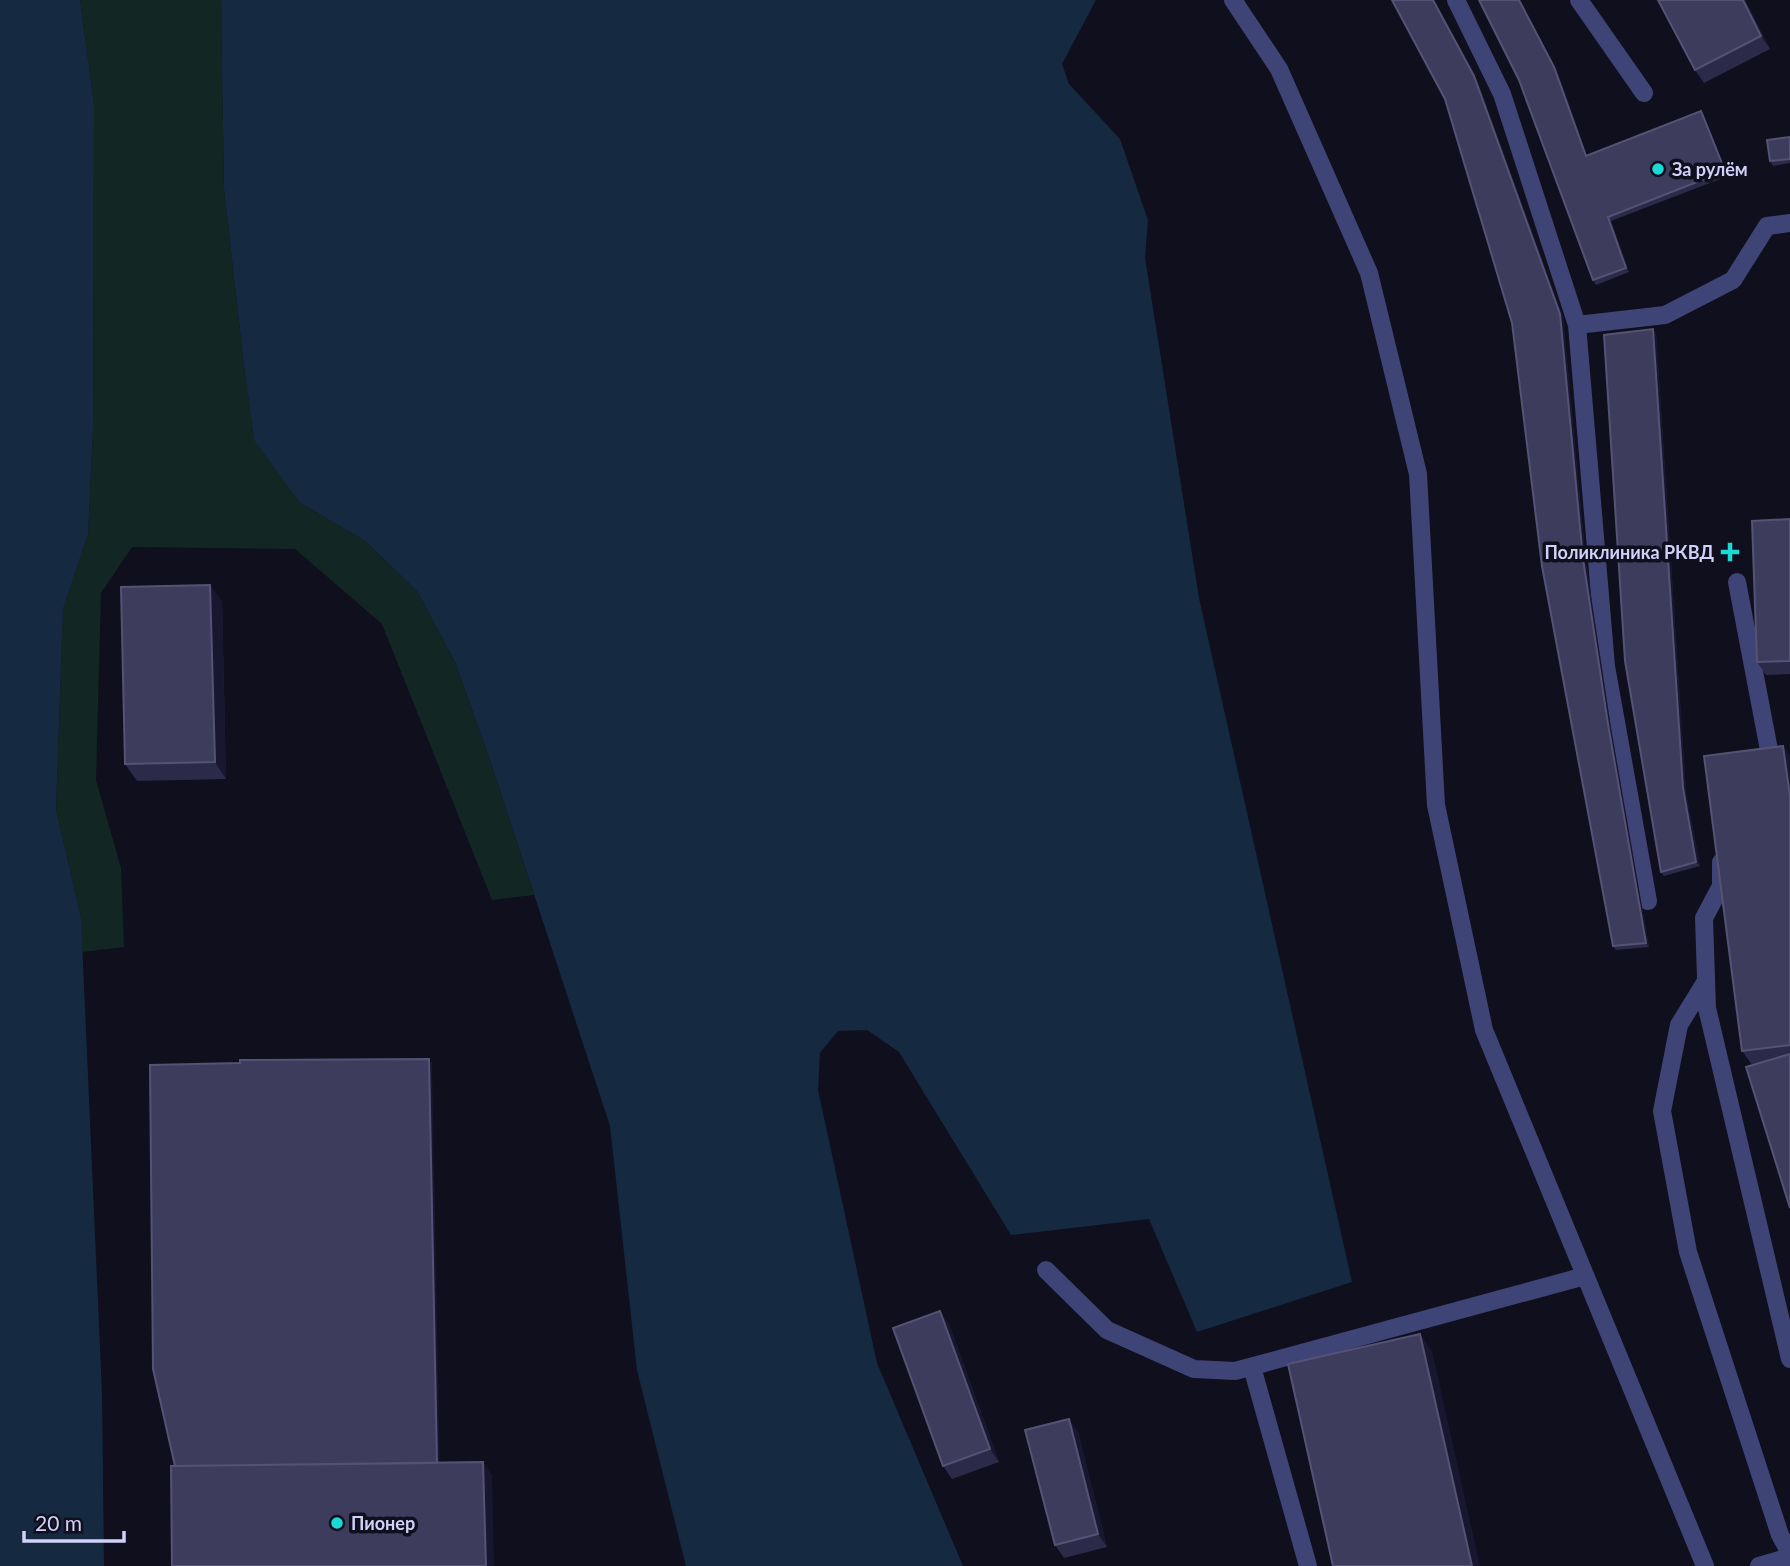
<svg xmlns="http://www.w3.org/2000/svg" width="1790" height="1566" font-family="Lato,sans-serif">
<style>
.green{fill:#122623}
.water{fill:#152a41}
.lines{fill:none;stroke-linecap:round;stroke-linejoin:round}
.minor{stroke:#3f4476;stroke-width:18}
.wall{fill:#2c2a49}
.shaded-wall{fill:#191730}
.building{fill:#3e3c5c;stroke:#555375;stroke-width:2}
.poi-dot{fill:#1dd9d6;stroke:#0f0f1d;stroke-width:2.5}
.labels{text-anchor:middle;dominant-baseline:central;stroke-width:7;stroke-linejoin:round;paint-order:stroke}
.poi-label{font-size:18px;font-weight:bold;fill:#d1d1f9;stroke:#0f0f1d;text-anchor:start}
</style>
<rect width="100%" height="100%" fill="#0f0f1d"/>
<!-- green -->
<path class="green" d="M 80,0 L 221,0 L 224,189 L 244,366 L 254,439 L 299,502 L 365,541 L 417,591 L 455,662 L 488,754 L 534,895 L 492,900 L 382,624 L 295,549 L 132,547 L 101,593 L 96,780 L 121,868 L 124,947 L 82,952 L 81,918 L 56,809 L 63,609 L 88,534 L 93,428 L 94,104 Z"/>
<!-- water -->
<path class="water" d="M 0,0 L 80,0 L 94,104 L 93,428 L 88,534 L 63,609 L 56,809 L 81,918 L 102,1393 L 104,1566 L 0,1566 Z
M 221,0 L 1096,0 L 1062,64 L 1069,84 L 1120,139 L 1148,220 L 1145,258 L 1199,598 L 1352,1282 L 1197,1332 L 1149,1219 L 1011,1235 L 899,1052 L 867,1030 L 838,1031 L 820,1053 L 818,1090 L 877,1363 L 963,1566 L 686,1566 L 637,1370 L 610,1126 L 488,754 L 455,662 L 417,591 L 365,541 L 299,502 L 254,440 L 244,366 L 224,189 Z"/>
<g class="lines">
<!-- minor -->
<path class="minor" d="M 1233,0 L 1279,69 L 1369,273 L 1418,474 L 1436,805 L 1484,1030 L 1705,1566
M 1456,0 L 1502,94 L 1577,325 L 1606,666 L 1648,901
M 1579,0 L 1644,93
M 1577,325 L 1665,315 L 1733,280 L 1767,226 L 1790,223
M 1737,582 L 1769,750
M 1721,862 L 1721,886 L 1704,918 L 1707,1008 L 1790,1359
M 1706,981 L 1679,1025 L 1662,1111 L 1688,1252 L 1780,1535 L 1790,1553
M 1046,1270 L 1107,1330 L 1194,1369 L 1235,1371 L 1585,1276
M 1252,1367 L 1308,1566
M 1759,1566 L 1790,1557"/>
</g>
<!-- wall -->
<path class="wall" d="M 1658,0 L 1745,0 L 1770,49 L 1704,83 L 1695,70 Z
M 1557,71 L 1587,156 L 1704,116 L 1728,176 L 1611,221 L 1629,272 L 1596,285 L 1593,280 Z
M 1477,80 L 1563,318 L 1586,563 L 1611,728 L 1649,947 L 1616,950 L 1613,946 Z
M 1790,137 L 1790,163 L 1773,166 L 1770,161 Z
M 1656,333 L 1686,793 L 1700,866 L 1664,876 L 1661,872 Z
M 1790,519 L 1790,674 L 1766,675 L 1757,662 Z
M 222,601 L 226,779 L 137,781 L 125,764 Z
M 1783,746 L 1790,755 L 1790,1208 L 1752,1065 L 1742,1051 Z
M 949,1324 L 999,1462 L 952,1479 L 943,1466 Z
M 1078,1432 L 1107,1547 L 1064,1558 L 1055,1545 Z"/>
<!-- shaded-wall -->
<path class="shaded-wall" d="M 1433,0 L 1477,80 L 1563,318 L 1586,563 L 1611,728 L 1649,947 L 1646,943 L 1474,76 Z
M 1519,0 L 1557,71 L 1589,161 L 1586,156 Z
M 1743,0 L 1745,0 L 1770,49 L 1761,36 Z
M 1701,111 L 1704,116 L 1728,176 L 1725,171 Z
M 1608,217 L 1611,221 L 1629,272 L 1626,268 Z
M 1653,329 L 1656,333 L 1686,793 L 1700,866 L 1696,862 L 1683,788 Z
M 210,585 L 222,601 L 226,779 L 215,762 Z
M 1783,746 L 1790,755 L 1790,796 Z
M 429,1059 L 432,1063 L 440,1476 L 437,1471 Z
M 940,1311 L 949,1324 L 999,1462 L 990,1449 Z
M 1420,1334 L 1432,1351 L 1480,1566 L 1472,1566 Z
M 1069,1419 L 1078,1432 L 1107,1547 L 1098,1534 Z
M 483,1462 L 492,1475 L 494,1566 L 486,1566 Z"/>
<!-- building -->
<path class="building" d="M 1392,0 L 1433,0 L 1474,76 L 1560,314 L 1583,559 L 1608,724 L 1646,943 L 1613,946 L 1542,566 L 1512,323 L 1445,99 Z
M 1479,0 L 1519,0 L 1554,67 L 1586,156 L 1701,111 L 1725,171 L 1608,217 L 1626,268 L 1593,280 L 1519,80 Z
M 1658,0 L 1743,0 L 1761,36 L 1695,70 Z
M 1790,137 L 1790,159 L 1770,161 L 1767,140 Z
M 1653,329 L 1683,788 L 1696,862 L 1661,872 L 1625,661 L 1604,335 Z
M 1790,519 L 1790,661 L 1757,662 L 1752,521 Z
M 210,585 L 215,762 L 125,764 L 121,587 Z
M 1783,746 L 1790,796 L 1790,1045 L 1742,1051 L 1704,756 Z
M 1790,1054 L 1790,1208 L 1746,1067 Z
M 429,1059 L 437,1463 L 175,1466 L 153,1369 L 150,1065 L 240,1063 L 240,1060 Z
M 940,1311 L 990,1449 L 943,1466 L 893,1328 Z
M 1420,1334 L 1472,1566 L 1333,1566 L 1288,1364 Z
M 1069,1419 L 1098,1534 L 1055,1545 L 1025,1430 Z
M 483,1462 L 486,1566 L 172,1566 L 171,1466 Z"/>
<!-- markers -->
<g class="poi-dot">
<circle cx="1658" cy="169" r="7"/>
<path d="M1726.5 541.5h7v7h7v7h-7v7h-7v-7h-7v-7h7z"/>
<circle cx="337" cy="1523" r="7"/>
</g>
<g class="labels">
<!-- poi labels -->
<g class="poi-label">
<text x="1672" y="169">За рулём</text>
<text x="1714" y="552" text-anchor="end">Поликлиника РКВД</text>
<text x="351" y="1523">Пионер</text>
</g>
</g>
<!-- scale -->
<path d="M24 1531v10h100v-10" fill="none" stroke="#d1d1f9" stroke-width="3.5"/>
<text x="35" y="1531" font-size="21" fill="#d1d1f9" stroke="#0f0f1d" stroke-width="5" paint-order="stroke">20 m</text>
</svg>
